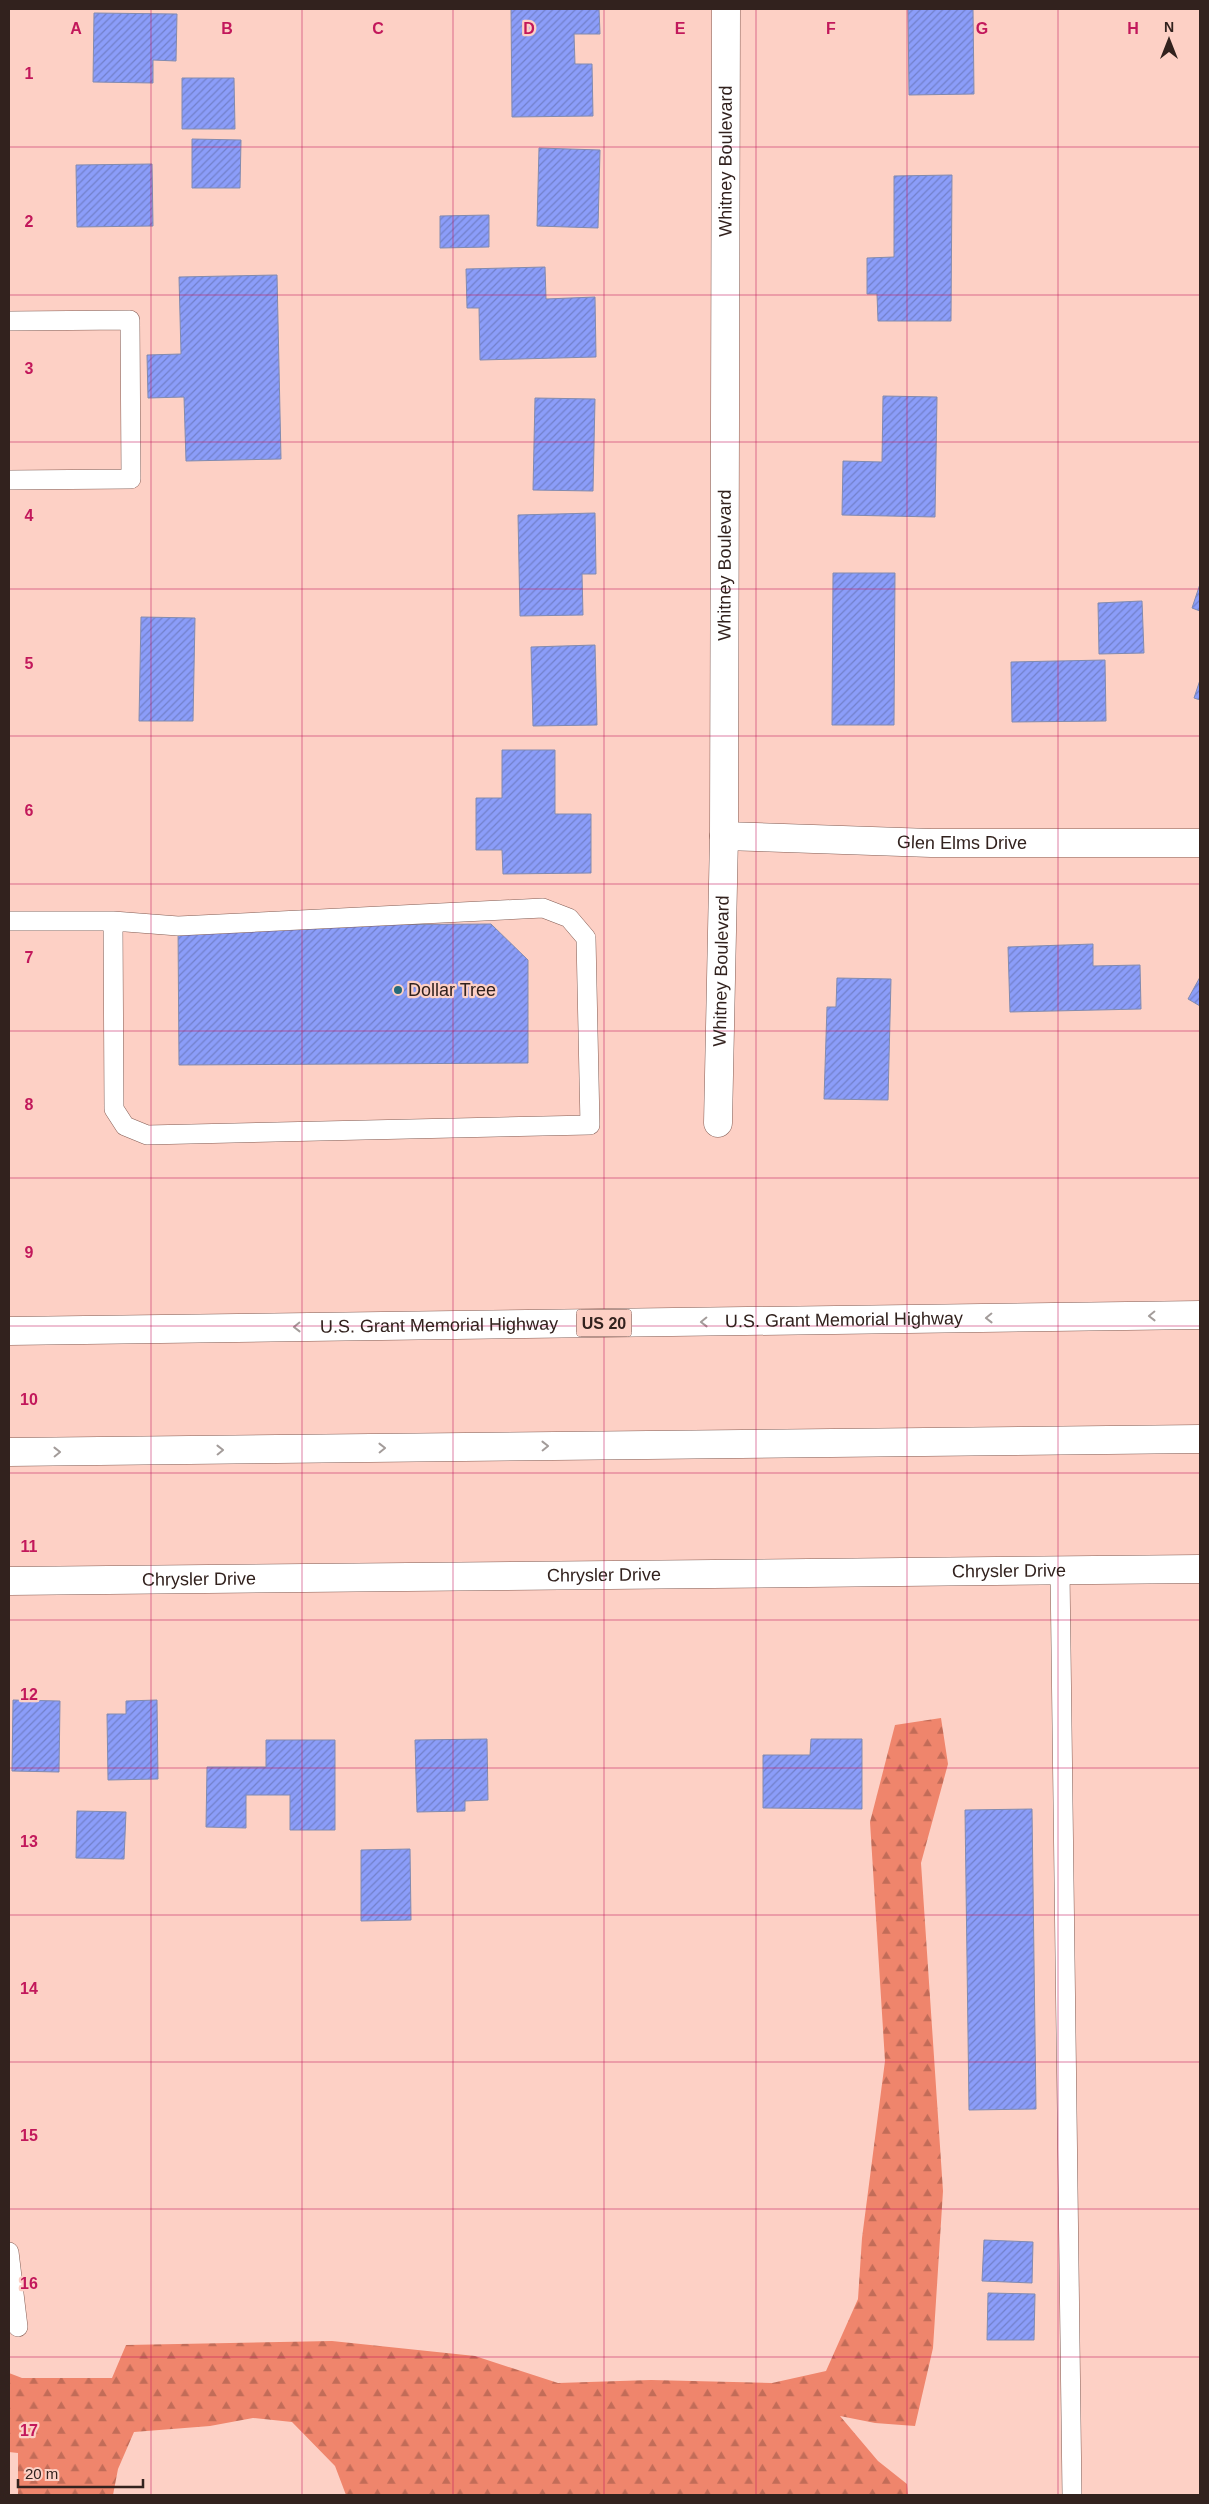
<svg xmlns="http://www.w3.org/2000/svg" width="1209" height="2504" font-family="Helvetica,sans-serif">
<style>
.forest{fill:url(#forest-firs)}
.building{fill:url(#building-hatch);stroke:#828baf}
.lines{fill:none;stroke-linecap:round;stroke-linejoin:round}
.service-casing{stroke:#835c53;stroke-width:20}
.minor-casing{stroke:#835c53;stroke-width:29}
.tertiary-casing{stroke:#835c53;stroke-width:29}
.primary-casing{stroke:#835c53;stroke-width:29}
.service{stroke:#fff;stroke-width:19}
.minor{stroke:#fff;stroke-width:28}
.tertiary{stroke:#fff;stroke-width:28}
.primary{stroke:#fff;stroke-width:28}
.oneway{stroke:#a39c9a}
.grid{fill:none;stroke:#c2185b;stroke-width:1;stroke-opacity:0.55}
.poi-dot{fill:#256b7a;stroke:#fdd0c5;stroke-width:2}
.labels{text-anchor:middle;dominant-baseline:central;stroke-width:4.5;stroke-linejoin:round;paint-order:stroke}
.shield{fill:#fdd0c5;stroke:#6f5650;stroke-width:1}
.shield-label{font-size:16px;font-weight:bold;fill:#32221e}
.street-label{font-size:18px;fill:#32221e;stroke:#fdd0c5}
.poi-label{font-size:18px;fill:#32221e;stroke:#fdd0c5;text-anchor:start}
.grid-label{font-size:16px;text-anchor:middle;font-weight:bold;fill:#c2185b;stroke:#fdd0c5;stroke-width:4.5;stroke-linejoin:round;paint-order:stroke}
</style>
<defs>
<pattern id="forest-firs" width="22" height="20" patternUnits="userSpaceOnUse" patternTransform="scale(1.25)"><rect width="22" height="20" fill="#ef856c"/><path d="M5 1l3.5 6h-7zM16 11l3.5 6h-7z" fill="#c26c58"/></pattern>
<pattern id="building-hatch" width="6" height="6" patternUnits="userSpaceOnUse" patternTransform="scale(1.25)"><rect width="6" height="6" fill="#8b9df9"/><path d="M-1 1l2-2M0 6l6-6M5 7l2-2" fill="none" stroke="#7280c9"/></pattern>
</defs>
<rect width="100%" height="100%" fill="#fdd0c5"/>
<!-- forest -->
<path class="forest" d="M 941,1718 L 948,1764 L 921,1863 L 943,2191 L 933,2348 L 915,2426 L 875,2423 L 840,2416 L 878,2461 L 907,2484 L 908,2495 L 346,2495 L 335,2466 L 292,2422 L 253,2418 L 210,2426 L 134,2432 L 118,2469 L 113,2495 L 18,2495 L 18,2453 L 9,2452 L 9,2373 L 22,2378 L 112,2378 L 126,2345 L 332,2341 L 475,2356 L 558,2383 L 651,2380 L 772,2383 L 826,2371 L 858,2299 L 862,2238 L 885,2061 L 870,1822 L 895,1725 Z"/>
<!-- building -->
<path class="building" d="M 511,9 L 599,9 L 600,34 L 574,34 L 575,64 L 592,64 L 593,116 L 512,117 Z
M 908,9 L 973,9 L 974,94 L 909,95 Z
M 94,13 L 177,14 L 176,61 L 153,60 L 153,83 L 93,82 Z
M 182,78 L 234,78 L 235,129 L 182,129 Z
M 192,139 L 241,140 L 240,188 L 192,188 Z
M 539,148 L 600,150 L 598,228 L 537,226 Z
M 152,164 L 153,226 L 77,227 L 76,165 Z
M 952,175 L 951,321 L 878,321 L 877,294 L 867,294 L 867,258 L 894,257 L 894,176 Z
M 489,215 L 489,247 L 440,248 L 440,216 Z
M 545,267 L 546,299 L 595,297 L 596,357 L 480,360 L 479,308 L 467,308 L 466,269 Z
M 277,275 L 281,459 L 186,461 L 184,397 L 148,398 L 147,355 L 181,354 L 179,277 Z
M 883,396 L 937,397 L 935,517 L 842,515 L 843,461 L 882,462 Z
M 535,398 L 595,399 L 593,491 L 533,490 Z
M 595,513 L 596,574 L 582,574 L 583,615 L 520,616 L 518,515 Z
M 833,573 L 895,573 L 894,725 L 832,725 Z
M 1200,584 L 1200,611 L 1192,608 Z
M 1142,601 L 1144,653 L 1099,654 L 1098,603 Z
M 141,617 L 195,618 L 193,721 L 139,721 Z
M 595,645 L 597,725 L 533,726 L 531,647 Z
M 1105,660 L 1106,721 L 1012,722 L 1011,662 Z
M 1200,680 L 1200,700 L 1194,698 Z
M 502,750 L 555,750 L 555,814 L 591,814 L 591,873 L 503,874 L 502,850 L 476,850 L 476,798 L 502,798 Z
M 491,924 L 528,960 L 528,1063 L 179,1065 L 178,926 Z
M 1093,944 L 1093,966 L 1140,965 L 1141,1009 L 1010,1012 L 1008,947 Z
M 1200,977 L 1200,1006 L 1188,999 Z
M 837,978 L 891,979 L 888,1100 L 824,1099 L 827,1007 L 836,1007 Z
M 13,1700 L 60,1701 L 59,1772 L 12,1771 Z
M 157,1700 L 158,1779 L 108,1780 L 107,1714 L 126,1714 L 126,1701 Z
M 487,1739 L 488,1800 L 465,1801 L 465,1811 L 417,1812 L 415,1740 Z
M 811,1739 L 862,1739 L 862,1809 L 763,1808 L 763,1755 L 810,1755 Z
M 266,1740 L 335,1740 L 335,1830 L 290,1830 L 290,1795 L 246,1795 L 246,1828 L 206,1827 L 207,1767 L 266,1767 Z
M 1032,1809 L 1036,2109 L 969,2110 L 965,1810 Z
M 77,1811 L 126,1812 L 124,1859 L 76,1858 Z
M 410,1849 L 411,1920 L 361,1921 L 361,1850 Z
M 984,2240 L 1033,2242 L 1032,2283 L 982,2281 Z
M 988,2293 L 1035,2294 L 1034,2340 L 987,2340 Z"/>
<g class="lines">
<defs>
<path id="service" d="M 9,321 L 130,320 L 131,479 L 9,480
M 9,921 L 113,921 L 178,926 L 543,908 L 569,918 L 586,938 L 590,1125 L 147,1135 L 125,1126 L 114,1109 L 113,921
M 1060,1571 L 1072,2495
M 9,2252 L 18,2327"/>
<g id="minor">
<path id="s1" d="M 724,836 L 931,843 L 1200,843"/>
<path id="s2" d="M 718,1123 L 724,836 L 726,9"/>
</g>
<g id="tertiary">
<path id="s3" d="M 9,1581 L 1200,1569"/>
</g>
<g id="primary">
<path id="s4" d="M 9,1331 L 1200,1315"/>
<path d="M 9,1452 L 1200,1439"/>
</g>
</defs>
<!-- service casing -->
<use href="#service" class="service-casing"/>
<!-- minor casing -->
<use href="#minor" class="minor-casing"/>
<!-- tertiary casing -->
<use href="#tertiary" class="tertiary-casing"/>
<!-- primary casing -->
<use href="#primary" class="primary-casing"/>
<!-- service -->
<use href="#service" class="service"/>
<!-- minor -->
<use href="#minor" class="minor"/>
<!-- tertiary -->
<use href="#tertiary" class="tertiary"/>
<!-- primary -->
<use href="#primary" class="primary"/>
</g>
<!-- one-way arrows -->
<defs><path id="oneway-chevron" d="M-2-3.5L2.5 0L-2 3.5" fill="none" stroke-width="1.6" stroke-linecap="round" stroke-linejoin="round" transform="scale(1.25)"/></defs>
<g class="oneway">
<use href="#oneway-chevron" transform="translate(1152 1316) rotate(179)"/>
<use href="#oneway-chevron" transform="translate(989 1318) rotate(179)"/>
<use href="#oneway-chevron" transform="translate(704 1322) rotate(179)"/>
<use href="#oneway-chevron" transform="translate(297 1327) rotate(179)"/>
<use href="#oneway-chevron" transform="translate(545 1446) rotate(-1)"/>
<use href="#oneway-chevron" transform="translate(382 1448) rotate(-1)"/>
<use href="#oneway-chevron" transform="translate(220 1450) rotate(-1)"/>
<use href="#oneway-chevron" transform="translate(57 1452) rotate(-1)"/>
</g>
<!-- grid -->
<path class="grid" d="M 151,9 L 151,2495M 302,9 L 302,2495M 453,9 L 453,2495M 604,9 L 604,2495M 756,9 L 756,2495M 907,9 L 907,2495M 1058,9 L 1058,2495M 9,147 L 1200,147M 9,295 L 1200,295M 9,442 L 1200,442M 9,589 L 1200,589M 9,736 L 1200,736M 9,884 L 1200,884M 9,1031 L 1200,1031M 9,1178 L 1200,1178M 9,1326 L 1200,1326M 9,1473 L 1200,1473M 9,1620 L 1200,1620M 9,1768 L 1200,1768M 9,1915 L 1200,1915M 9,2062 L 1200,2062M 9,2209 L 1200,2209M 9,2357 L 1200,2357"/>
<!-- markers -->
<circle class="poi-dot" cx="398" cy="990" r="5"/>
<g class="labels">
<!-- shield labels -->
<rect class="shield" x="576.5" y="1309.5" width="55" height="27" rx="4"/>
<g class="shield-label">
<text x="604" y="1323">US 20</text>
</g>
<!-- street labels -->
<g class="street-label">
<text stroke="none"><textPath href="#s2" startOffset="962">Whitney Boulevard</textPath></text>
<text stroke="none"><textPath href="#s2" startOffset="558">Whitney Boulevard</textPath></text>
<text stroke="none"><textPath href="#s1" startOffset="238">Glen Elms Drive</textPath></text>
<text stroke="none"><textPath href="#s2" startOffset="152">Whitney Boulevard</textPath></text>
<text stroke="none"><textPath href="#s4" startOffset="835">U.S. Grant Memorial Highway</textPath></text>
<text stroke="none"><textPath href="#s4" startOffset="430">U.S. Grant Memorial Highway</textPath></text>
<text stroke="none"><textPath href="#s3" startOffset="1000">Chrysler Drive</textPath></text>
<text stroke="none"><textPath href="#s3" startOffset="595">Chrysler Drive</textPath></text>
<text stroke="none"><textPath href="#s3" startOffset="190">Chrysler Drive</textPath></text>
</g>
<!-- poi labels -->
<g class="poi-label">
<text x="408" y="990">Dollar Tree</text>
</g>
</g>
<g class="grid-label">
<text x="76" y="34">A</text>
<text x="227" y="34">B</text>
<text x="378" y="34">C</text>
<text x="529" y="34">D</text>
<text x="680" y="34">E</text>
<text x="831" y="34">F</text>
<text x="982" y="34">G</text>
<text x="1133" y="34">H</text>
<text x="29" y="79">1</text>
<text x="29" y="227">2</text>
<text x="29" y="374">3</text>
<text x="29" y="521">4</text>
<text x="29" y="669">5</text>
<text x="29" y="816">6</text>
<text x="29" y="963">7</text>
<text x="29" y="1110">8</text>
<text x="29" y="1258">9</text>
<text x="29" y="1405">10</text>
<text x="29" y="1552">11</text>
<text x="29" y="1700">12</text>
<text x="29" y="1847">13</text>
<text x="29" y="1994">14</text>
<text x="29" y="2141">15</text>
<text x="29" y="2289">16</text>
<text x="29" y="2436">17</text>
</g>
<!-- border -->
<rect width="1209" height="2504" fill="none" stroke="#32221e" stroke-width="20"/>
<!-- north arrow -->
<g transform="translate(1169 40)" stroke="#fdd0c5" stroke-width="4" paint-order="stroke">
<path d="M0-4L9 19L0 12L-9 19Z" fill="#32221e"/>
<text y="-8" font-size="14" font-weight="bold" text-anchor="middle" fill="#32221e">N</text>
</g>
<!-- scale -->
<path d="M18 2479v8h125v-8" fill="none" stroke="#32221e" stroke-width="2.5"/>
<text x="25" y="2479" font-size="15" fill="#32221e" stroke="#fdd0c5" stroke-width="4" paint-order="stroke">20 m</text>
</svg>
